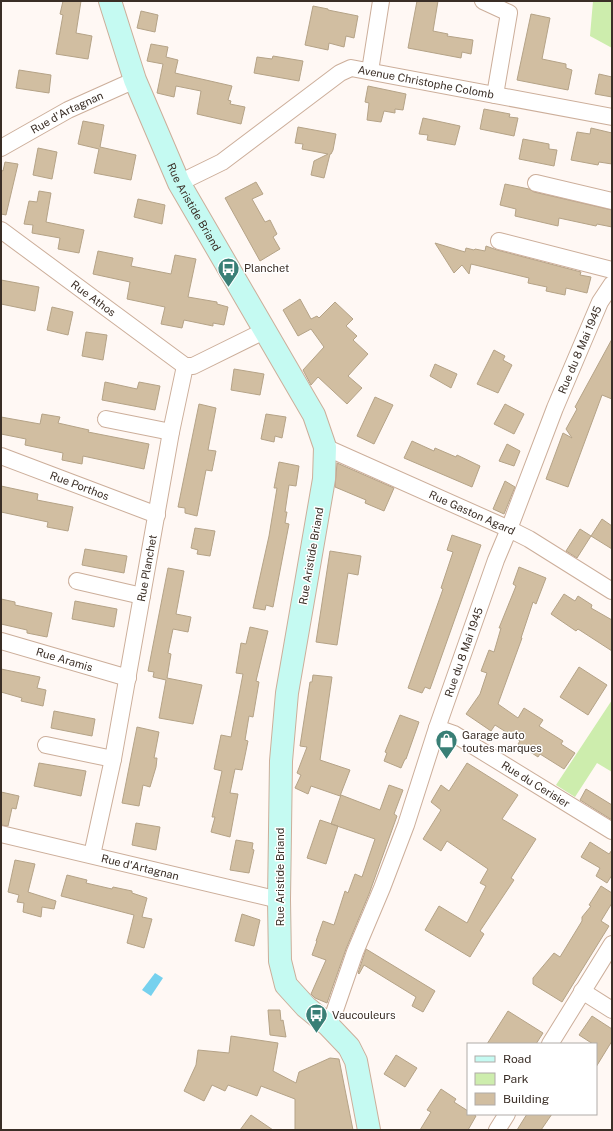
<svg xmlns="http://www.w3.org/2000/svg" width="613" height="1131" font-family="'Public Sans',sans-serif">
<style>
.green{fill:#cdedad}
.water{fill:#76d1ee}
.building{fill:#d1bea1;stroke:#b5a387}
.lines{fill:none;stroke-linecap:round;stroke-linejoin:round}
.street-casing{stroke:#ccae9a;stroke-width:18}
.secondary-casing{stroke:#ccae9a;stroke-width:24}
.street{stroke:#fff;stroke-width:16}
.secondary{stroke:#c5faf2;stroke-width:22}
.labels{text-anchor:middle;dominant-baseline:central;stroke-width:3;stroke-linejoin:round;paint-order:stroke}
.street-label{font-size:11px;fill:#3a2e26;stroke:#fff}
.poi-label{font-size:11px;fill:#3a2e26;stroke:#fff;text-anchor:start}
</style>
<rect width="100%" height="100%" fill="#fff8f4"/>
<!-- green -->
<path class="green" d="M 593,1 L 612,1 L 612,48 L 590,36 Z
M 612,700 L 612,772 L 597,763 L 575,797 L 556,785 Z"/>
<!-- water -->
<path class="water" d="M 155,973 L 163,978 L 151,996 L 142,990 Z"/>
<!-- building -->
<path class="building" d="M 63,1 L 81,1 L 76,33 L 92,36 L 88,59 L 56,54 L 63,15 L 60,14 Z
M 417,1 L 438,1 L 433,31 L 448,34 L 447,36 L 473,40 L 471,54 L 462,52 L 461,58 L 408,48 Z
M 313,6 L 328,9 L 328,10 L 358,16 L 354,38 L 346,36 L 344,47 L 329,43 L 328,50 L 305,45 Z
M 141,11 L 158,15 L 155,32 L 137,28 Z
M 531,14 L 550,18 L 542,59 L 566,64 L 566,68 L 572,70 L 568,90 L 517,80 Z
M 151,44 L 168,47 L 166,57 L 178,60 L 175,73 L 232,86 L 228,100 L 231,101 L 230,104 L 245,107 L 241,124 L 197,114 L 201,91 L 176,86 L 174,97 L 157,93 L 163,64 L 147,61 Z
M 273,56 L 303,61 L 299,81 L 254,73 L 257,57 L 272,59 Z
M 19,70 L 51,75 L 49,93 L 16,88 Z
M 599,74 L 612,77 L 612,97 L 595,94 Z
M 368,86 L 406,94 L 403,110 L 395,109 L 395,113 L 384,111 L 381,122 L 367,120 L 369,103 L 365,102 Z
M 484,109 L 510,114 L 509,117 L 518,118 L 514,136 L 480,129 Z
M 423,118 L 460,126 L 455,145 L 427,140 L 428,135 L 419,134 Z
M 83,121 L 104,125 L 100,147 L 136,155 L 131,180 L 94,173 L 99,149 L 78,144 Z
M 298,127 L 336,134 L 333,150 L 331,154 L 330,154 L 324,178 L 311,175 L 314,161 L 328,154 L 302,149 L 303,144 L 295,143 Z
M 591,128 L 612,133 L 612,164 L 599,162 L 598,165 L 571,160 L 577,132 L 590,134 Z
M 523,139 L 549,144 L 549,149 L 557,150 L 554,166 L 519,159 Z
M 38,148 L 57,152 L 52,179 L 33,175 Z
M 5,162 L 18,164 L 6,215 L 1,214 L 1,170 L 3,171 Z
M 256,182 L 263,194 L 252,199 L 265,222 L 270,220 L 277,234 L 273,237 L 280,249 L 260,261 L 225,198 Z
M 505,184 L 529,189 L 534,192 L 612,210 L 612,227 L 597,224 L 596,226 L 559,218 L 558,226 L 515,216 L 516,209 L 500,205 Z
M 39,191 L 51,193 L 46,222 L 84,230 L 79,253 L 58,249 L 60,238 L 32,233 L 33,225 L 24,224 L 29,201 L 37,202 Z
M 138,199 L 165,205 L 162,224 L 134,217 Z
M 435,243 L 465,252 L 466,248 L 474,250 L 475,249 L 485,251 L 486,246 L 497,250 L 581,272 L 580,275 L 591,277 L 587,293 L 566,288 L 565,295 L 546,291 L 547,287 L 528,283 L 529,278 L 471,264 L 469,274 L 462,265 L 454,273 Z
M 98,251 L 133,258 L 131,266 L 171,274 L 175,255 L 196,259 L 188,297 L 217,302 L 217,304 L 228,307 L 224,325 L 213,323 L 213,326 L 184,320 L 182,328 L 161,324 L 165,307 L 127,299 L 130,282 L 93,274 Z
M 1,280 L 39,287 L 35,311 L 1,304 Z
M 300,299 L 311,319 L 317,316 L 319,318 L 335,302 L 353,319 L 346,326 L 357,336 L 353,340 L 368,354 L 348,376 L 362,388 L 347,404 L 318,377 L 311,385 L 303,370 L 324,347 L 311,329 L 298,336 L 283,310 Z
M 52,307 L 73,312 L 68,335 L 47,330 Z
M 86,332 L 107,335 L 103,360 L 82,356 Z
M 612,339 L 612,399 L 602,395 L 568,487 L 546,479 L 563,433 L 572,438 L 566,429 L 577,409 L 575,407 Z
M 494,350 L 505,356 L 503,360 L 512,365 L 498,393 L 477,384 Z
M 435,364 L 457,374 L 451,388 L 430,376 Z
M 234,369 L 264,374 L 260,395 L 231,390 Z
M 105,382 L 137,389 L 139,382 L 160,386 L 155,410 L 102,400 Z
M 375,397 L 393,405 L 374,444 L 357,436 Z
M 199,404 L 216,408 L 208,450 L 216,451 L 212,471 L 206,470 L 197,516 L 185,513 L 185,508 L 178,507 Z
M 505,404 L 524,414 L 514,434 L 494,424 Z
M 42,414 L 60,417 L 58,423 L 89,430 L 88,432 L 149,444 L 144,469 L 83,456 L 82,464 L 62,460 L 63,453 L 25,445 L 26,439 L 1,434 L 1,417 L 40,424 Z
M 266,414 L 286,417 L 282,438 L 275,436 L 274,442 L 261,439 Z
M 412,441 L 434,451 L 435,448 L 456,457 L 457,455 L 480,466 L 472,487 L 404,458 Z
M 507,444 L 520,451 L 514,466 L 499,461 Z
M 279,462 L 299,466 L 296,486 L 289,485 L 285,512 L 287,512 L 285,523 L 289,524 L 273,607 L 266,605 L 265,610 L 253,608 L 269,536 L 277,488 L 274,488 Z
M 337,463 L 394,488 L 384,511 L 365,503 L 366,500 L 335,487 Z
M 505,481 L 515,487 L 504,514 L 493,509 Z
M 1,486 L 38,494 L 37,500 L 73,507 L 68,531 L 47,527 L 48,522 L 1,512 Z
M 602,519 L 612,526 L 612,549 L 591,536 Z
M 195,528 L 215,531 L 210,556 L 197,554 L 198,550 L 191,548 Z
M 580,529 L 591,536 L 577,558 L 566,551 Z
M 452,535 L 481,545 L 430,689 L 425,687 L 422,693 L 408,688 L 443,589 L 441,588 L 453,552 L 447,550 Z
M 85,549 L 127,556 L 124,573 L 82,565 Z
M 330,551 L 361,556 L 358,575 L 348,573 L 337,645 L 316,642 Z
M 519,567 L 546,578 L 536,604 L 533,602 L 521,638 L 522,638 L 498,704 L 518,718 L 524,708 L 543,720 L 539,726 L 563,741 L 561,744 L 575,753 L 564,769 L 540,754 L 538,757 L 518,744 L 520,741 L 495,725 L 491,731 L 466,714 L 480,694 L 487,673 L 481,671 L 489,650 L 494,652 L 501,628 L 499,628 L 516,586 L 513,584 Z
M 168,568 L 184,571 L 176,614 L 191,617 L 188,632 L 173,629 L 168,653 L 171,654 L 167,678 L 202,685 L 193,724 L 159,718 L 166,680 L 153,677 L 154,672 L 148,671 Z
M 564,594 L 575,601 L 578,596 L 592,605 L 591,608 L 612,620 L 612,651 L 578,629 L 576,631 L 551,614 Z
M 1,599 L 15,602 L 15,605 L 52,613 L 47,637 L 27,633 L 27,630 L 1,624 Z
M 75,601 L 117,609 L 114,627 L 72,619 Z
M 250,627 L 268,631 L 256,681 L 259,682 L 253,717 L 249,716 L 245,740 L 248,741 L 242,770 L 235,769 L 230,793 L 238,794 L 230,837 L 211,832 L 215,817 L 212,817 L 222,771 L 214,769 L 221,735 L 231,737 L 243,674 L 236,673 L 241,643 L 246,644 Z
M 579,667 L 607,685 L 588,715 L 560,697 Z
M 1,669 L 40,677 L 37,688 L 46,690 L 43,706 L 21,701 L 22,698 L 1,692 Z
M 313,675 L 332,677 L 320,760 L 350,770 L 340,796 L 311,786 L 308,794 L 295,788 L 301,775 L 297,773 L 307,747 L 300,746 L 310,682 L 312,682 Z
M 54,711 L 95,719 L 92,736 L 51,728 Z
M 400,715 L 419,722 L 406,759 L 405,759 L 401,768 L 384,761 L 387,753 L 385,752 Z
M 137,727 L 159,732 L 154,758 L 157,758 L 156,767 L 150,787 L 143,785 L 139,806 L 122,803 Z
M 39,763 L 86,771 L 81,796 L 34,786 Z
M 467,763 L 518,795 L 502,819 L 536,839 L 511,878 L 514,880 L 480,931 L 484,934 L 470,957 L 425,930 L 439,906 L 467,923 L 486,886 L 480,883 L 488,869 L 447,841 L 441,851 L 423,839 L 441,810 L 431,802 L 441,785 L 449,791 Z
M 389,785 L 403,790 L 394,814 L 397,816 L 369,894 L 346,949 L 327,1003 L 315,998 L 311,994 L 326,960 L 312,955 L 317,941 L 316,941 L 323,921 L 334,925 L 345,891 L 348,893 L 355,874 L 362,877 L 375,839 L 331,824 L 341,795 L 380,810 Z
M 586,789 L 612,805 L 612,820 L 580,800 Z
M 1,792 L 19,796 L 16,809 L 12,808 L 8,826 L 1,825 Z
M 320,820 L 338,826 L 326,864 L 307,858 Z
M 136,823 L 160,827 L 156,850 L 132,845 Z
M 236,840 L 253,843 L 252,849 L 254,850 L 249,873 L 230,870 Z
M 590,842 L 609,854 L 612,850 L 612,875 L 607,883 L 596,876 L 600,868 L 581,857 Z
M 15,860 L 35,864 L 28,892 L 56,901 L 54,909 L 42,907 L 41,917 L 23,912 L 24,903 L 17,902 L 19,895 L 8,892 Z
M 67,875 L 87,880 L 86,883 L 112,889 L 113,887 L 132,891 L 132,893 L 147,898 L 142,917 L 152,919 L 144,948 L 127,943 L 134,915 L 61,896 Z
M 601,886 L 612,893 L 612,903 L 601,921 L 609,926 L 562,1002 L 533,984 L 533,978 L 554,953 L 560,957 L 582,921 L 582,917 L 591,906 L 589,905 Z
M 242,914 L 260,920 L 254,946 L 235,941 Z
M 366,949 L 435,991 L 423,1012 L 412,1006 L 416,997 L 364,965 L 359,974 L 358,973 Z
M 268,1010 L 280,1010 L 281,1021 L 283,1020 L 286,1037 L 270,1035 Z
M 508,1011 L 543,1033 L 536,1044 L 487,1044 Z
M 592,1016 L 612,1029 L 612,1041 L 596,1067 L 596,1044 L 593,1044 L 579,1035 Z
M 231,1036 L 278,1043 L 273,1071 L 296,1083 L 299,1072 L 330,1058 L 339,1059 L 353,1130 L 295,1130 L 295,1099 L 261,1086 L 257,1096 L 228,1085 L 225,1091 L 212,1085 L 204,1101 L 184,1091 L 196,1065 L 198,1050 L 229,1053 Z
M 396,1055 L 417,1068 L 405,1087 L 384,1074 Z
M 441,1089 L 456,1099 L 454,1102 L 468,1111 L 468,1114 L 473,1114 L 476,1116 L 468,1130 L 420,1130 L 431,1112 L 427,1110 Z
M 527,1114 L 552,1114 L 541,1130 L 517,1130 Z
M 251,1115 L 273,1130 L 240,1130 Z"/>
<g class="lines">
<defs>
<g id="street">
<path d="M 483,1 L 509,13 L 495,95"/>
<path d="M 370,71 L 381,1"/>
<path id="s1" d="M 1,148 L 68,110 L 135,80"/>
<path id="s2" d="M 179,183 L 222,162 L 340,73 L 351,68 L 612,117"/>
<path d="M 536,183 L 612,201"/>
<path id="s3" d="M 1,230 L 185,366"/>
<path d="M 499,241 L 612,270"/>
<path d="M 106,419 L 171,432"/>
<path id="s4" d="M 325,447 L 509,529 L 529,539 L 612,591"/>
<path id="s5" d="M 1,456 L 157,515"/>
<path d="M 77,581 L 142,596"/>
<path id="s6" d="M 1,641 L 128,678"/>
<path id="s7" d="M 437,728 L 454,734 L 612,831"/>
<path d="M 46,745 L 113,759"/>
<path id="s8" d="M 1,834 L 279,900"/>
<path id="s9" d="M 92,855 L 113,759 L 171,432 L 185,366 L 193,366 L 264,331"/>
<path d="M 582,991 L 612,1010"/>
<path id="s10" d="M 328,1025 L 334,1013 L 355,952 L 382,888 L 406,825 L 437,728 L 496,560 L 509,529 L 555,408 L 600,302 L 612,284"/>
<path d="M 550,1044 L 612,944"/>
<path d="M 497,1130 L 507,1114"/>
</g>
<g id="secondary">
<path id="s11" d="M 110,1 L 135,80 L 179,183 L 314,415 L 325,447 L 324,479 L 287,693 L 281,761 L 279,900 L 280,961 L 286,985 L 306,1007 L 328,1025 L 349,1047 L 356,1061 L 369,1130"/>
</g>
</defs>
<!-- street casing -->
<use href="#street" class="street-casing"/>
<!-- secondary casing -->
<use href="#secondary" class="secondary-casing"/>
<!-- street -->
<use href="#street" class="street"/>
<!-- secondary -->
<use href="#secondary" class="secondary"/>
</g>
<!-- icons -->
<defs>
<symbol id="bus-pin" viewBox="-11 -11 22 30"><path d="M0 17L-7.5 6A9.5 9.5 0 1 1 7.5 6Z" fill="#397f76" stroke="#fff"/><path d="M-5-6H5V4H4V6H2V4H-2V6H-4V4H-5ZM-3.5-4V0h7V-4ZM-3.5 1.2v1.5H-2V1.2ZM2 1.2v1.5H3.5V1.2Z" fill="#fff"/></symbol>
<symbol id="shop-pin" viewBox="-11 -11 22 30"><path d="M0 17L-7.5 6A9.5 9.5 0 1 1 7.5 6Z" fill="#397f76" stroke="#fff"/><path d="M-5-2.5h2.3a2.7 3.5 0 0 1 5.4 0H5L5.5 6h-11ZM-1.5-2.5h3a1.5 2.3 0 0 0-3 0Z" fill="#fff"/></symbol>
</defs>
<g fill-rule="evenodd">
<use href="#bus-pin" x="216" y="256" width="25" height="34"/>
<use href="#shop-pin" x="434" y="728" width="25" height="34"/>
<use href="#bus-pin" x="304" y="1002" width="25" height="34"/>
</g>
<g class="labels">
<!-- street labels -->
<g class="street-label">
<text stroke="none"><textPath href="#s2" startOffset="284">Avenue Christophe Colomb</textPath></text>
<text stroke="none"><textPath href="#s1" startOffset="75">Rue d'Artagnan</textPath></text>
<text stroke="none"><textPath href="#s11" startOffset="223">Rue Aristide Briand</textPath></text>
<text stroke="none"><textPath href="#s3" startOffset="115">Rue Athos</textPath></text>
<text stroke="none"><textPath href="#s10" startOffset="721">Rue du 8 Mai 1945</textPath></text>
<text stroke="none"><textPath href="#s5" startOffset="84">Rue Porthos</textPath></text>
<text stroke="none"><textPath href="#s4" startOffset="161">Rue Gaston Agard</textPath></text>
<text transform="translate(311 556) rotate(-80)">Rue Aristide Briand</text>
<text stroke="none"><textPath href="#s9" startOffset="292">Rue Planchet</textPath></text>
<text stroke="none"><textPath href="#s10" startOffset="397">Rue du 8 Mai 1945</textPath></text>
<text stroke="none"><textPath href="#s6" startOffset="66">Rue Aramis</textPath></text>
<text stroke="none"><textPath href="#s7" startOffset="114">Rue du Cerisier</textPath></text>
<text stroke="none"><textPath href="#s8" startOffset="143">Rue d'Artagnan</textPath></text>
<text transform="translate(280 877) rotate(-90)">Rue Aristide Briand</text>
</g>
<!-- poi labels -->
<g class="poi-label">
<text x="244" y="268">Planchet</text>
<text x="462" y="735">Garage auto<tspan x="462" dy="13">toutes marques</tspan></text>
<text x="332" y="1015">Vaucouleurs</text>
</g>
</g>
<!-- border -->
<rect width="613" height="1131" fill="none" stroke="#3a2e26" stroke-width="4"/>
<!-- legend -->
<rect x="467" y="1043" width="130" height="72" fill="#ffffff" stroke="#b0aba8"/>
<rect x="475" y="1056" width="20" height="6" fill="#c5faf2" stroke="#b0aba8"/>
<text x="503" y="1063" font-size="12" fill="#3a2e26">Road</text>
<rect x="475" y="1073" width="20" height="12" fill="#cdedad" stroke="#b0aba8"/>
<text x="503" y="1083" font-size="12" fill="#3a2e26">Park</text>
<rect x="475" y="1093" width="20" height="12" fill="#d1bea1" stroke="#b0aba8"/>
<text x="503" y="1103" font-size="12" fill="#3a2e26">Building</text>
</svg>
